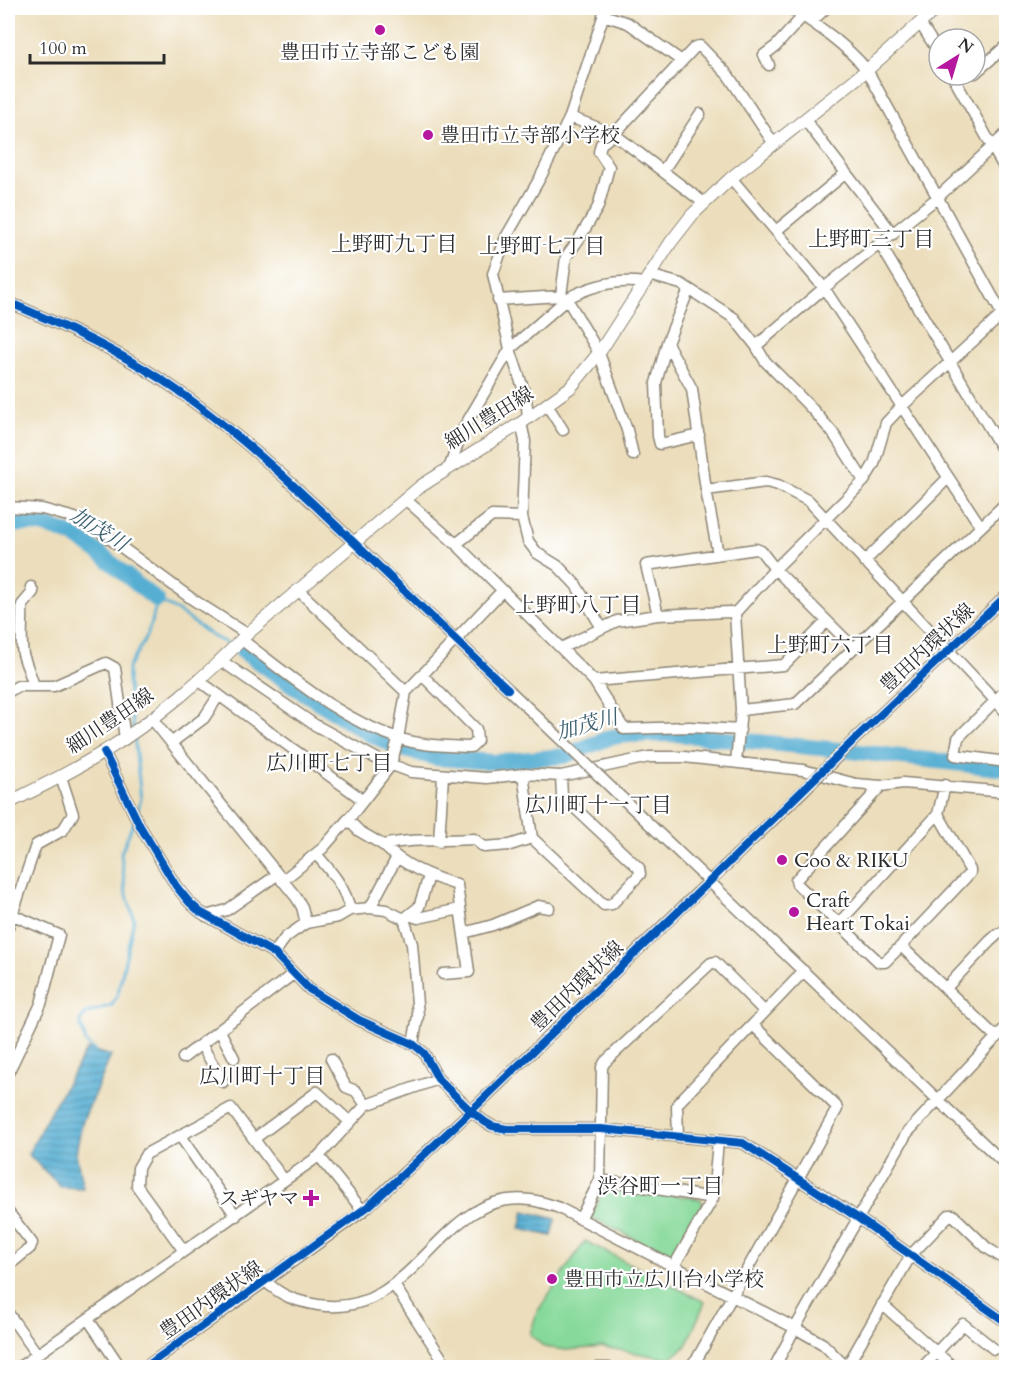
<svg xmlns="http://www.w3.org/2000/svg" width="1014" height="1375" font-family="Cardo,'Noto Serif JP',serif">
<style>
.park{fill:#86d99a;stroke:#588262;stroke-width:1.5}
.water{fill:url(#water-rules);stroke:#406d7f;stroke-width:1.5}
.lines{fill:none;stroke-linecap:round;stroke-linejoin:round}
.stream{stroke:#56afd3;stroke-width:3}
.river{stroke:#56afd3;stroke-width:16}
.minor-casing{stroke:#8c8474;stroke-width:13}
.major-casing{stroke:#8c8474;stroke-width:14}
.minor{stroke:#fff;stroke-width:10}
.major{stroke:#fff;stroke-width:12}
.minor-bridge-casing{stroke:#8c8474;stroke-width:13;stroke-linecap:butt}
.minor-bridge{stroke:#fff;stroke-width:10}
.cycleway-casing{stroke:#fff;stroke-width:11}
.cycleway{stroke:#0057b8;stroke-width:8}
.poi-dot{fill:#b5179e;stroke:#fff;stroke-width:2}
.labels{text-anchor:middle;dominant-baseline:central;stroke-width:4.5;stroke-linejoin:round;paint-order:stroke}
.poi-label{font-size:20px;fill:#2b2b2b;stroke:#fff;text-anchor:start}
.street-label{font-size:20px;fill:#2b2b2b;stroke:#fff}
.neighbourhood-label{font-size:21px;fill:#2b2b2b;stroke:#fff}
.water-label{font-size:21px;font-style:italic;fill:#3c606e;stroke:#fff}
</style>
<defs>
<pattern id="water-rules" width="6" height="5" patternUnits="userSpaceOnUse" patternTransform="scale(1.5)"><rect width="6" height="5" fill="#56afd3"/><path d="M0 2.5h6" fill="none" stroke="#478fab"/></pattern>
</defs>
<rect width="100%" height="100%" fill="#fff"/>
<filter id="ink" filterUnits="userSpaceOnUse"><feTurbulence type="fractalNoise" baseFrequency=".0167" numOctaves="2"/><feDisplacementMap in="SourceGraphic" scale="12" xChannelSelector="R" yChannelSelector="G"/><feConvolveMatrix kernelMatrix="1 2 1 2 8 2 1 2 1" color-interpolation-filters="sRGB"/></filter>
<filter id="wash" filterUnits="userSpaceOnUse"><feTurbulence type="fractalNoise" baseFrequency=".008" numOctaves="4" result="noise"/><feDisplacementMap in="SourceGraphic" scale="24" xChannelSelector="R" yChannelSelector="G"/><feGaussianBlur stdDeviation="1.35" result="paint"/><feColorMatrix in="noise" values="0 0 0 0 0 0 0 0 0 0 0 0 0 0 0 0 0 1.4 0 .05"/><feComposite in="paint" operator="in"/></filter>
<g filter="url(#wash)">
<rect width="100%" height="100%" fill="#ecdebc"/>
<!-- park -->
<path class="park" d="M 606,1185 L 701,1199 L 703,1206 L 674,1256 L 670,1257 L 591,1217 Z
M 585,1241 L 705,1302 L 686,1346 L 670,1359 L 603,1347 L 566,1350 L 544,1347 L 530,1334 L 537,1312 Z"/>
<!-- water -->
<path class="water" d="M 87,1049 L 111,1056 L 82,1123 L 76,1153 L 83,1188 L 61,1187 L 28,1154 L 47,1117 Z
M 524,1211 L 556,1219 L 552,1236 L 520,1229 Z"/>
<g class="lines">
<!-- stream -->
<path class="stream" d="M 133,729 L 128,685 L 128,668 L 144,641 L 152,622 L 157,600 L 178,611 L 212,636 L 230,645
M 134,735 L 141,799 L 137,812
M 95,1051 L 86,1043 L 80,1021 L 87,1013 L 112,1005 L 118,993 L 134,919 L 125,888 L 121,853 L 134,821"/>
<!-- river -->
<path class="river" d="M 8,525 C 18,524 30,523 40,525 C 88,533 119,573 157,600
M 242,651 L 296,688 L 369,734 L 402,749 L 436,758 L 496,762 L 564,756 L 611,737 L 629,735 L 676,734 L 850,751 L 1006,769"/>
</g>
</g>
<g filter="url(#ink)">
<g class="lines">
<defs>
<path id="minor" d="M 790,8 C 819,26 845,44 867,70 L 1006,321
M 603,15 L 628,23 L 679,59 L 683,59
M 812,21 L 826,8
M 920,23 L 939,53
M 769,65 L 764,55 L 776,46 L 803,16
M 975,73 L 1006,46
M 952,75 L 1006,171
M 570,117 L 614,134 L 704,203
M 805,120 L 893,234
M 663,171 L 700,114
M 731,178 L 824,288 L 981,527
M 777,230 L 846,173
M 880,244 L 1006,456
M 649,275 L 681,284 L 734,318 L 756,346 L 765,361 L 813,410 L 833,433 L 864,481
M 689,289 L 667,343 L 692,389 L 706,490 L 718,554
M 561,296 L 566,257 L 579,239 L 598,207 L 609,167 L 599,152 L 601,144 L 614,134 L 695,47 L 700,46 L 728,75 L 774,144
M 567,299 L 599,353 L 627,430 L 633,455
M 498,300 L 561,296 L 566,298
M 8,302 C 69,328 130,356 184,395 C 234,431 279,471 323,513 C 385,572 446,631 508,689
M 667,343 L 656,383 L 658,436 L 660,444 L 699,435
M 756,346 L 824,288 L 937,198 L 1006,134
M 547,405 L 563,430
M 528,418 L 526,397 L 510,349 L 568,298 C 591,286 617,279 643,283
M 521,423 L 525,441 L 522,517 L 528,541 L 537,553 L 558,566 L 576,585 L 602,628
M 450,466 L 463,429 L 510,349 L 493,274 L 506,237 L 540,178 L 570,117 L 606,8
M 706,490 L 766,482 L 778,485 L 809,501 L 1006,712
M 405,499 L 456,544 L 594,681 L 624,729 L 690,727 L 740,730
M 8,507 L 42,509 L 75,518 L 94,527 L 192,599 L 247,634
M 456,544 L 492,516 L 522,517
M 864,562 L 948,478
M 31,587 L 33,592 L 22,605 C 23,621 20,638 23,654 C 26,665 31,675 34,686
M 298,590 L 406,692 L 502,591
M 658,615 L 646,565 L 756,549 L 761,551 L 775,569 L 854,648
M 242,640 C 290,676 339,719 398,738 C 421,746 447,746 471,747 L 477,741 L 476,729 L 422,675
M 561,648 L 617,621 L 658,615 L 730,612 L 735,613
M 220,660 L 315,725 L 379,760 L 411,772 L 487,778 L 523,774 L 561,776 L 649,757 L 684,757 L 803,770 L 856,784 L 881,786 L 903,783 L 1006,792
M 198,680 L 363,800
M 594,681 L 784,665 L 827,621
M 1006,690 L 958,738 L 955,755 L 1006,762
M 8,692 L 18,686 L 54,686 L 106,663 L 115,668 L 125,739
M 406,692 L 398,739 L 391,765 L 348,820 L 359,831 L 383,845 C 413,838 444,841 474,839 L 484,847 L 510,845 L 532,838
M 741,710 L 795,704 L 1006,503
M 152,719 L 296,897 L 302,907 L 306,923
M 858,736 L 1006,596
M 171,743 L 204,718 L 219,695
M 104,752 L 140,826 L 176,886 L 189,902 L 200,912 L 274,953 L 309,989 L 359,1020 L 413,1044 L 424,1053 L 438,1079 L 471,1111 L 485,1122 L 492,1126 L 507,1129 L 601,1129 L 743,1143 L 858,1218 L 1006,1322
M 736,762 L 741,710 L 735,613 L 775,569 L 864,481 L 874,464 L 886,423 L 901,407 L 1006,311
M 523,774 L 532,838 L 604,905 L 612,904 L 640,874 L 639,868 L 562,796 L 561,776
M 881,786 L 796,880 L 797,884 L 879,962 L 885,962 L 901,946 L 970,873 L 970,870 L 938,814
M 621,797 L 1006,1165
M 439,842 L 443,776
M 383,845 C 404,866 429,876 457,885 L 469,972 L 443,974
M 316,854 C 330,870 346,888 350,910
M 282,881 L 323,848 L 350,817
M 370,908 L 396,859
M 409,915 L 418,918 L 460,909
M 206,916 L 227,910 L 277,875
M 405,918 L 419,907 L 429,876
M 839,923 L 938,814 L 945,785
M 8,927 L 36,845 L 63,830 L 73,814 L 61,777
M 464,933 L 493,925 L 538,906 L 549,908
M 901,946 L 996,1037
M 274,953 L 286,937 L 306,923 L 338,917 L 350,910 L 370,908 L 386,910 L 404,919 L 412,944 L 418,1016 L 413,1044
M 946,988 L 990,941 L 998,934 L 1006,932
M 220,1031 L 234,1058
M 201,1044 L 223,1082
M 183,1058 L 293,974
M 331,1059 L 346,1087 L 356,1091 L 366,1105
M 8,1073 L 41,1004 L 59,935 L 13,915
M 180,1136 L 236,1216
M 678,1137 L 677,1106 L 679,1102 L 804,971
M 255,1138 L 317,1092 L 350,1122
M 319,1156 L 363,1211
M 600,1180 L 713,1198
M 8,1212 L 32,1243 L 30,1248 L 8,1266
M 580,1219 L 600,1180 L 602,1067 L 605,1062 L 711,963 L 715,962 L 765,1012
M 184,1251 L 137,1186 L 138,1168 L 146,1154 L 231,1108 L 284,1180
M 674,1266 L 713,1198 L 718,1141
M 265,1281 C 283,1297 295,1301 318,1305 C 418,1320 438,1188 530,1200 C 539,1201 548,1204 557,1207 L 795,1328 L 823,1344 L 847,1368
M 394,1285 L 448,1368
M 882,1304 L 954,1368
M 8,1313 L 37,1354
M 88,1319 L 121,1368
M 18,1368 L 319,1156 L 366,1105 L 438,1079
M 144,1368 L 363,1211 L 471,1111 L 803,791
M 597,1368 L 609,1368
M 689,1368 L 698,1357 L 837,1109 L 836,1106 L 753,1025
M 774,1368 L 795,1328 L 907,1133 L 1006,1027
M 846,1368 L 911,1255 L 949,1215 L 953,1215 L 987,1248 L 1006,1260
M 922,1368 L 963,1324 L 994,1349"/>
<path id="major" d="M 8,803 C 40,787 74,771 105,751 C 153,722 208,675 247,634 L 421,486 L 521,423 L 571,387 L 599,353 L 671,242 L 692,215 L 731,178 L 867,70 L 937,8"/>
</defs>
<!-- minor casing -->
<use href="#minor" class="minor-casing"/>
<!-- major casing -->
<use href="#major" class="major-casing"/>
<!-- minor -->
<use href="#minor" class="minor"/>
<!-- major -->
<use href="#major" class="major"/>
<defs>
<path id="minor-bridge" d="M 508,689 L 621,797
M 803,791 L 858,736"/>
</defs>
<!-- minor-bridge casing -->
<use href="#minor-bridge" class="minor-bridge-casing"/>
<!-- minor-bridge -->
<use href="#minor-bridge" class="minor-bridge"/>
<defs>
<path id="cycleway" d="M 8,302 C 69,328 130,356 184,395 C 234,431 279,471 323,513 C 385,572 446,631 508,689
M 104,752 L 140,826 L 176,886 L 189,902 L 200,912 L 274,953 L 309,989 L 359,1020 L 413,1044 L 424,1053 L 438,1079 L 471,1111 L 485,1122 L 492,1126 L 507,1129 L 601,1129 L 743,1143 L 858,1218 L 1006,1322
M 144,1368 L 370,1205 L 471,1111 L 709,882 L 858,736 L 1006,596"/>
</defs>
<!-- cycleway casing -->
<use href="#cycleway" class="cycleway-casing"/>
<!-- cycleway -->
<use href="#cycleway" class="cycleway"/>
</g>
</g>
<!-- markers -->
<g class="poi-dot">
<circle cx="380" cy="30" r="6"/>
<circle cx="428" cy="135" r="6"/>
<circle cx="782" cy="860" r="6"/>
<circle cx="794" cy="912" r="6"/>
<path d="M308 1189h6v6h6v6h-6v6h-6v-6h-6v-6h6z"/>
<circle cx="552" cy="1279" r="6"/>
</g>
<g class="labels">
<!-- poi labels -->
<g class="poi-label">
<text x="380" y="52" text-anchor="middle">豊田市立寺部こども園</text>
<text x="440" y="135">豊田市立寺部小学校</text>
<text x="794" y="860">Coo &amp; RIKU</text>
<text x="806" y="900">Craft<tspan x="806" dy="23">Heart Tokai</tspan></text>
<text x="299" y="1198" text-anchor="end">スギヤマ</text>
<text x="564" y="1279">豊田市立広川台小学校</text>
</g>
<!-- street labels -->
<g class="street-label">
<text transform="translate(489 418) rotate(-32)">細川豊田線</text>
<text transform="translate(927 648) rotate(-43)">豊田内環状線</text>
<text transform="translate(110 721) rotate(-34)">細川豊田線</text>
<text transform="translate(577 986) rotate(-44)">豊田内環状線</text>
<text transform="translate(211 1300) rotate(-35)">豊田内環状線</text>
</g>
<!-- neighbourhood labels -->
<g class="neighbourhood-label">
<text x="871" y="239">上野町三丁目</text>
<text x="394" y="244">上野町九丁目</text>
<text x="542" y="246">上野町七丁目</text>
<text x="578" y="605">上野町八丁目</text>
<text x="830" y="645">上野町六丁目</text>
<text x="329" y="763">広川町七丁目</text>
<text x="598" y="805">広川町十一丁目</text>
<text x="262" y="1076">広川町十丁目</text>
<text x="660" y="1186">渋谷町一丁目</text>
</g>
<!-- water labels -->
<g class="water-label">
<text transform="translate(99 530) rotate(32)">加茂川</text>
<text transform="translate(587 725) rotate(-15)">加茂川</text>
</g>
</g>
<!-- margin -->
<rect width="1014" height="1375" fill="none" stroke="#fff" stroke-width="30"/>
<!-- north arrow -->
<g transform="translate(957 57) rotate(37)"><circle r="28" fill="#ffffff" stroke="#aaaaaa" stroke-width="1.5"/>
<path d="M0-4.5L10 22L0 15L-10 22Z" fill="#b5179e"/>
<text y="-9" font-size="16" font-weight="bold" text-anchor="middle" fill="#2b2b2b">N</text>
</g>
<!-- scale -->
<path d="M30 54v9h134v-9" fill="none" stroke="#2b2b2b" stroke-width="3"/>
<text x="39" y="54" font-size="18" fill="#2b2b2b" stroke="#ffffff" stroke-width="4.5" paint-order="stroke">100 m</text>
</svg>
